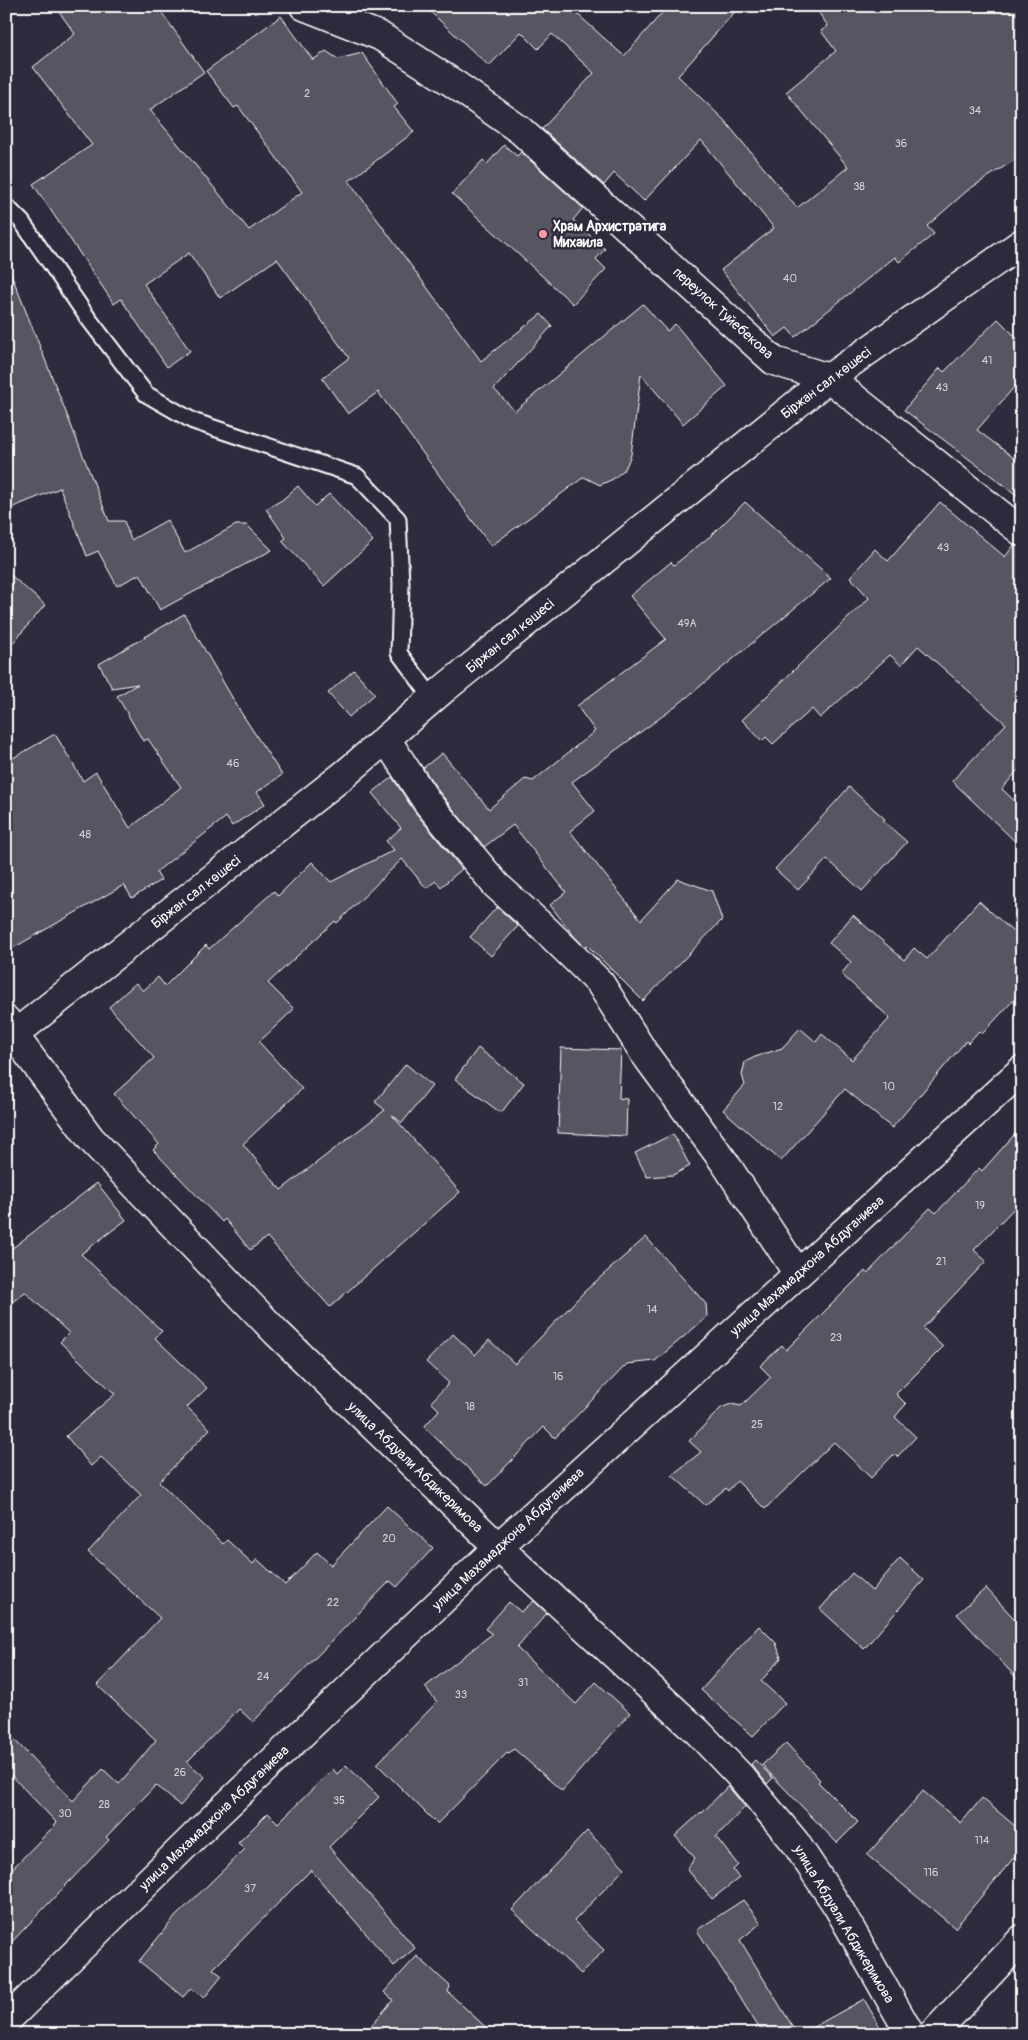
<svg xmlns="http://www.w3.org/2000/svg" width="1028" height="2040" font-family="Pangolin,sans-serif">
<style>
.building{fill:#595564;stroke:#fff}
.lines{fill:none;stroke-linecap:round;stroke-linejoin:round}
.lane-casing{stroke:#fff;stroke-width:19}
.street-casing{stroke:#fff;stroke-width:31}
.lane{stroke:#2f2a3d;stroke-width:15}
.street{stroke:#2f2a3d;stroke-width:28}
.poi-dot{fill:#ff9aa2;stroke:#2f2a3d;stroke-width:2}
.labels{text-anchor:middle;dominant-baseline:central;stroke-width:5;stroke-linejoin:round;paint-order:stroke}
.number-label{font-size:11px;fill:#d6d4d8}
.poi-label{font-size:14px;font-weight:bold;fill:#fff;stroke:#2f2a3d;text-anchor:start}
.street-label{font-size:14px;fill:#fff;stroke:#2f2a3d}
</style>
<rect width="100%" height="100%" fill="#2f2a3d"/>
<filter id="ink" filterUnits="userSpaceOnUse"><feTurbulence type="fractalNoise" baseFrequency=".02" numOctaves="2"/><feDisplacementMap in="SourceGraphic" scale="10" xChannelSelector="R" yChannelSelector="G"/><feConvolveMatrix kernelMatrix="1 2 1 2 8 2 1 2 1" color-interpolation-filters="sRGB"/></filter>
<g filter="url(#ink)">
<!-- building -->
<path class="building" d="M 55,6 L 157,6 L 204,72 L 150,110 L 249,230 L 302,192 L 238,106 L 234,108 L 206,71 L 281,16 L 313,60 L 326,51 L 338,59 L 362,53 L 398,104 L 394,107 L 414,132 L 349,181 L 481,361 L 541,314 L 552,326 L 494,389 L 515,411 L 643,304 L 667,331 L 675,324 L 727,386 L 683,424 L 641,374 L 631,455 L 625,469 L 613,479 L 600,485 L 584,477 L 491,546 L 378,392 L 348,414 L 322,378 L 349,358 L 277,259 L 220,298 L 189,253 L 144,284 L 190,351 L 167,367 L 121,299 L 114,304 L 33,184 L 92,145 L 33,67 L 75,34 Z
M 424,6 L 578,6 L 574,11 L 624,56 L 668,6 L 740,6 L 678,76 L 724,120 L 797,208 L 848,167 L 786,92 L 836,51 L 821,31 L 828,26 L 814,6 L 1022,6 L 1022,155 L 968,190 L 927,226 L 934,234 L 899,262 L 895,257 L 795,337 L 787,328 L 775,337 L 721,270 L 774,228 L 701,140 L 644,201 L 614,173 L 604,185 L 542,129 L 594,73 L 552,34 L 538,49 L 521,32 L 489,66 Z
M 504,145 L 517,156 L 521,152 L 583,208 L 573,220 L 605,249 L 596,259 L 606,269 L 573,304 L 452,194 L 483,160 L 487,164 Z
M 8,266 L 109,521 L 124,521 L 131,540 L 167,520 L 185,553 L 236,525 L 247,525 L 272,550 L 160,610 L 140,574 L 117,586 L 98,551 L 87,556 L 60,488 L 6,510 L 6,267 Z
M 998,319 L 1022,343 L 1022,378 L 977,430 L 1022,464 L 1022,499 L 904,410 L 940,368 L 944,372 Z
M 298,486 L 315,506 L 329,494 L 373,541 L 324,586 L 282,541 L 286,538 L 266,509 L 282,500 Z
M 745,502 L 831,578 L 675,707 L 572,782 L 595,811 L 570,831 L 641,920 L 678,879 L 712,891 L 722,920 L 643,1001 L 587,945 L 585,947 L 574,936 L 550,905 L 566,892 L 513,825 L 484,847 L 440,793 L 423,768 L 442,753 L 489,809 L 525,779 L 533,781 L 595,731 L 577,706 L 666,639 L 630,596 L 671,562 L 674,565 L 713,534 Z
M 940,502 L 1005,557 L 1014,545 L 1022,547 L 1022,765 L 1002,789 L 1022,808 L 1022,848 L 952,781 L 1006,724 L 918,646 L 901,665 L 890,655 L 820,718 L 812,709 L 773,744 L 766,737 L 762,741 L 742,720 L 869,598 L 850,577 L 875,549 L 888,561 Z
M 6,571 L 45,605 L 6,651 Z
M 184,614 L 240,711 L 282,775 L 257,792 L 265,804 L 232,826 L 226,817 L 156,872 L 161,880 L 132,898 L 124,885 L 6,952 L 6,762 L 55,734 L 83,781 L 96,772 L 130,828 L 181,787 L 148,739 L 143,741 L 117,696 L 138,684 L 112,688 L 99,664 Z
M 354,670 L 375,694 L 349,717 L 328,693 Z
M 392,777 L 415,812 L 462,869 L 441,887 L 436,881 L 426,888 L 402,859 L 337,923 L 335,921 L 268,983 L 294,1009 L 259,1042 L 302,1089 L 243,1144 L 281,1190 L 385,1110 L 375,1102 L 406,1064 L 432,1086 L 402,1123 L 392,1115 L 460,1192 L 330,1307 L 267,1237 L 250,1250 L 225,1219 L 222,1222 L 153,1150 L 159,1144 L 114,1094 L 154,1058 L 109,1007 L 136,983 L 143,991 L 158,977 L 165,986 L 206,945 L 209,949 L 274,891 L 278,896 L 312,862 L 331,882 L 394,850 L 386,841 L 401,828 L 372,793 Z
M 849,787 L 885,819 L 883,821 L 907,842 L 862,891 L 827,859 L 798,890 L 775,869 Z
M 979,901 L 1022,940 L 1022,991 L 982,1034 L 979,1031 L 968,1043 L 966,1041 L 892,1128 L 845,1089 L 781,1161 L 723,1110 L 745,1085 L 742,1075 L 745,1062 L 755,1057 L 782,1048 L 800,1028 L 816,1042 L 822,1034 L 852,1060 L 890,1018 L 841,974 L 851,962 L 829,943 L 853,915 L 904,960 L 914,948 L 927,959 Z
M 497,907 L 518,926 L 491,956 L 470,937 Z
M 478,1048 L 524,1083 L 501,1113 L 455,1079 Z
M 561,1048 L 621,1050 L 619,1098 L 627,1099 L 626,1136 L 558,1133 Z
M 1022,1126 L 1022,1200 L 974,1250 L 986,1261 L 923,1328 L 943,1347 L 896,1394 L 906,1404 L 895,1417 L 916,1437 L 897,1457 L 894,1454 L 871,1478 L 834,1442 L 765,1509 L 737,1481 L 728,1491 L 726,1488 L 705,1505 L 672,1475 L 701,1452 L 689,1441 L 721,1408 L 731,1404 L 741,1406 L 771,1377 L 760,1366 L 782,1345 L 786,1350 L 865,1271 L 867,1274 L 930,1208 L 936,1213 L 979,1168 L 982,1171 Z
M 673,1134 L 690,1166 L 673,1175 L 647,1177 L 635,1153 Z
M 97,1183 L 126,1220 L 81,1254 L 162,1331 L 155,1338 L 207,1388 L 187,1407 L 210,1429 L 159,1482 L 223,1544 L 227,1540 L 253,1564 L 257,1559 L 285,1585 L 317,1552 L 331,1565 L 387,1506 L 433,1548 L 397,1587 L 390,1581 L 253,1722 L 239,1709 L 187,1762 L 205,1777 L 180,1806 L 156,1785 L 106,1837 L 109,1840 L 6,1948 L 6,1875 L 57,1823 L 6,1770 L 6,1731 L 73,1801 L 103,1769 L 119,1784 L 156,1740 L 97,1685 L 160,1618 L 88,1552 L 141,1495 L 101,1457 L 91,1466 L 66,1436 L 115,1394 L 60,1342 L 69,1333 L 25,1292 L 6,1307 L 6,1253 Z
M 646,1237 L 706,1304 L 707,1317 L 655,1361 L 627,1364 L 555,1438 L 544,1427 L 487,1486 L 424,1427 L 439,1410 L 431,1402 L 449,1383 L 426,1362 L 453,1334 L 475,1355 L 489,1340 L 515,1364 L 585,1291 Z
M 900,1558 L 924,1580 L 864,1649 L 820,1609 L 852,1573 L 872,1591 Z
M 986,1588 L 1022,1627 L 1022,1684 L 957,1614 Z
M 534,1601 L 547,1613 L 517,1648 L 576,1704 L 596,1682 L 630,1713 L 562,1791 L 514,1749 L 509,1753 L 508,1752 L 437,1824 L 377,1764 L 437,1702 L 425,1687 L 492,1634 L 485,1629 L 509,1602 L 521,1612 Z
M 759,1626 L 776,1643 L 781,1658 L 761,1681 L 785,1703 L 753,1736 L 701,1690 Z
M 786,1743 L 820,1780 L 818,1782 L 858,1822 L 837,1843 L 762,1765 Z
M 755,1760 L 773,1778 L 767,1784 L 751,1764 Z
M 346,1765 L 379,1797 L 329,1847 L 415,1948 L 394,1966 L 311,1870 L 213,1969 L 222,1976 L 204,1998 L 191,1988 L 183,1997 L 139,1961 L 175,1917 L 245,1849 L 238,1843 L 268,1813 L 278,1823 L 333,1769 L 337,1774 Z
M 728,1786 L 745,1807 L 716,1837 L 738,1865 L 733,1870 L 739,1878 L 712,1899 L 687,1869 L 695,1858 L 675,1836 L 701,1812 L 702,1813 Z
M 923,1791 L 961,1823 L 982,1798 L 1022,1832 L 1022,1848 L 955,1928 L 867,1855 Z
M 587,1831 L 625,1868 L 574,1921 L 604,1950 L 581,1974 L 512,1910 Z
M 743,1900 L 761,1923 L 740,1940 L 797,2034 L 763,2034 L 697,1930 Z
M 417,1956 L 450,1986 L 448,1992 L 493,2034 L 364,2034 L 393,2000 L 384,1992 Z
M 864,1999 L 884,2034 L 801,2034 Z"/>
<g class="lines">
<defs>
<path id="lane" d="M 6,206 L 22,222 L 88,318 L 146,394 L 193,421 L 357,476 L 398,519 L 401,584 L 399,653 L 433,699"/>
<path id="street" d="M 304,6 L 380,36 L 453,83 L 520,130 L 774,361 L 829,378 L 1022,532
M 386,739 L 427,802 L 496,885 L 547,931 L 600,983 L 644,1053 L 725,1163 L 798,1274
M 6,1020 L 14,1035 L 91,1139 L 276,1332 L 498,1547 L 698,1732 L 741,1777 L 795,1842 L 838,1907 L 910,2034
M 6,1041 L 345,774 L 445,688 L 829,378 L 1022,243
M 6,2021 L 210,1821 L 498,1547 L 1022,1070
M 933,2034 L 1022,1939"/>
</defs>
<!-- lane casing -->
<use href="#lane" class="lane-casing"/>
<!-- street casing -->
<use href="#street" class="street-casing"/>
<!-- lane -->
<use href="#lane" class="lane"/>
<!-- street -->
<use href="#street" class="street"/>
</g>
</g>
<!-- markers -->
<circle class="poi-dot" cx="543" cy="234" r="5"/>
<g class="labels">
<!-- number labels -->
<g class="number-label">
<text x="307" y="93">2</text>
<text x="975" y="110">34</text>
<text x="901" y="143">36</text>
<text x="859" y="186">38</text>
<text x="790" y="278">40</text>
<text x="987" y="360">41</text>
<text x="942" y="387">43</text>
<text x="943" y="547">43</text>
<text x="687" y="623">49А</text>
<text x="233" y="763">46</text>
<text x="85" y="834">48</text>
<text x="889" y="1086">10</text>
<text x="778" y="1106">12</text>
<text x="980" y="1205">19</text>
<text x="941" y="1261">21</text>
<text x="652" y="1309">14</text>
<text x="836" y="1337">23</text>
<text x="558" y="1376">16</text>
<text x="470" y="1406">18</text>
<text x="757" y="1424">25</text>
<text x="389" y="1538">20</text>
<text x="333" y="1602">22</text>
<text x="263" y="1676">24</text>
<text x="523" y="1682">31</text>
<text x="461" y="1694">33</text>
<text x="180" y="1772">26</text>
<text x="339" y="1800">35</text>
<text x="104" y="1804">28</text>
<text x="65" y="1813">30</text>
<text x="982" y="1840">114</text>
<text x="931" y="1872">116</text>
<text x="250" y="1888">37</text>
</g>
<!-- poi labels -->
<g class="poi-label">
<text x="553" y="226">Храм Архистратига<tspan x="553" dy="16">Михаила</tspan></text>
</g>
<!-- street labels -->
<g class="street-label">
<text transform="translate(723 313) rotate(42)">переулок Туйебекова</text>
<text transform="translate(826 383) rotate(-37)">Біржан сал көшесі</text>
<text transform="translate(510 636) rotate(-39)">Біржан сал көшесі</text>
<text transform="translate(196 892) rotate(-38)">Біржан сал көшесі</text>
<text transform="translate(807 1266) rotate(-42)">улица Махамаджона Абдуганиева</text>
<text transform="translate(415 1467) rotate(44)">улица Абдуали Абдикеримова</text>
<text transform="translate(508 1539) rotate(-43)">улица Махамаджона Абдуганиева</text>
<text transform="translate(214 1818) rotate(-44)">улица Махамаджона Абдуганиева</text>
<text transform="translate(844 1924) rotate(59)">улица Абдуали Абдикеримова</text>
</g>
</g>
<!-- margin -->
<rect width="1028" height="2040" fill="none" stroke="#2f2a3d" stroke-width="25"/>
<rect x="12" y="12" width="1003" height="2015" fill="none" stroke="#fff" stroke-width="2" filter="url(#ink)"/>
</svg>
